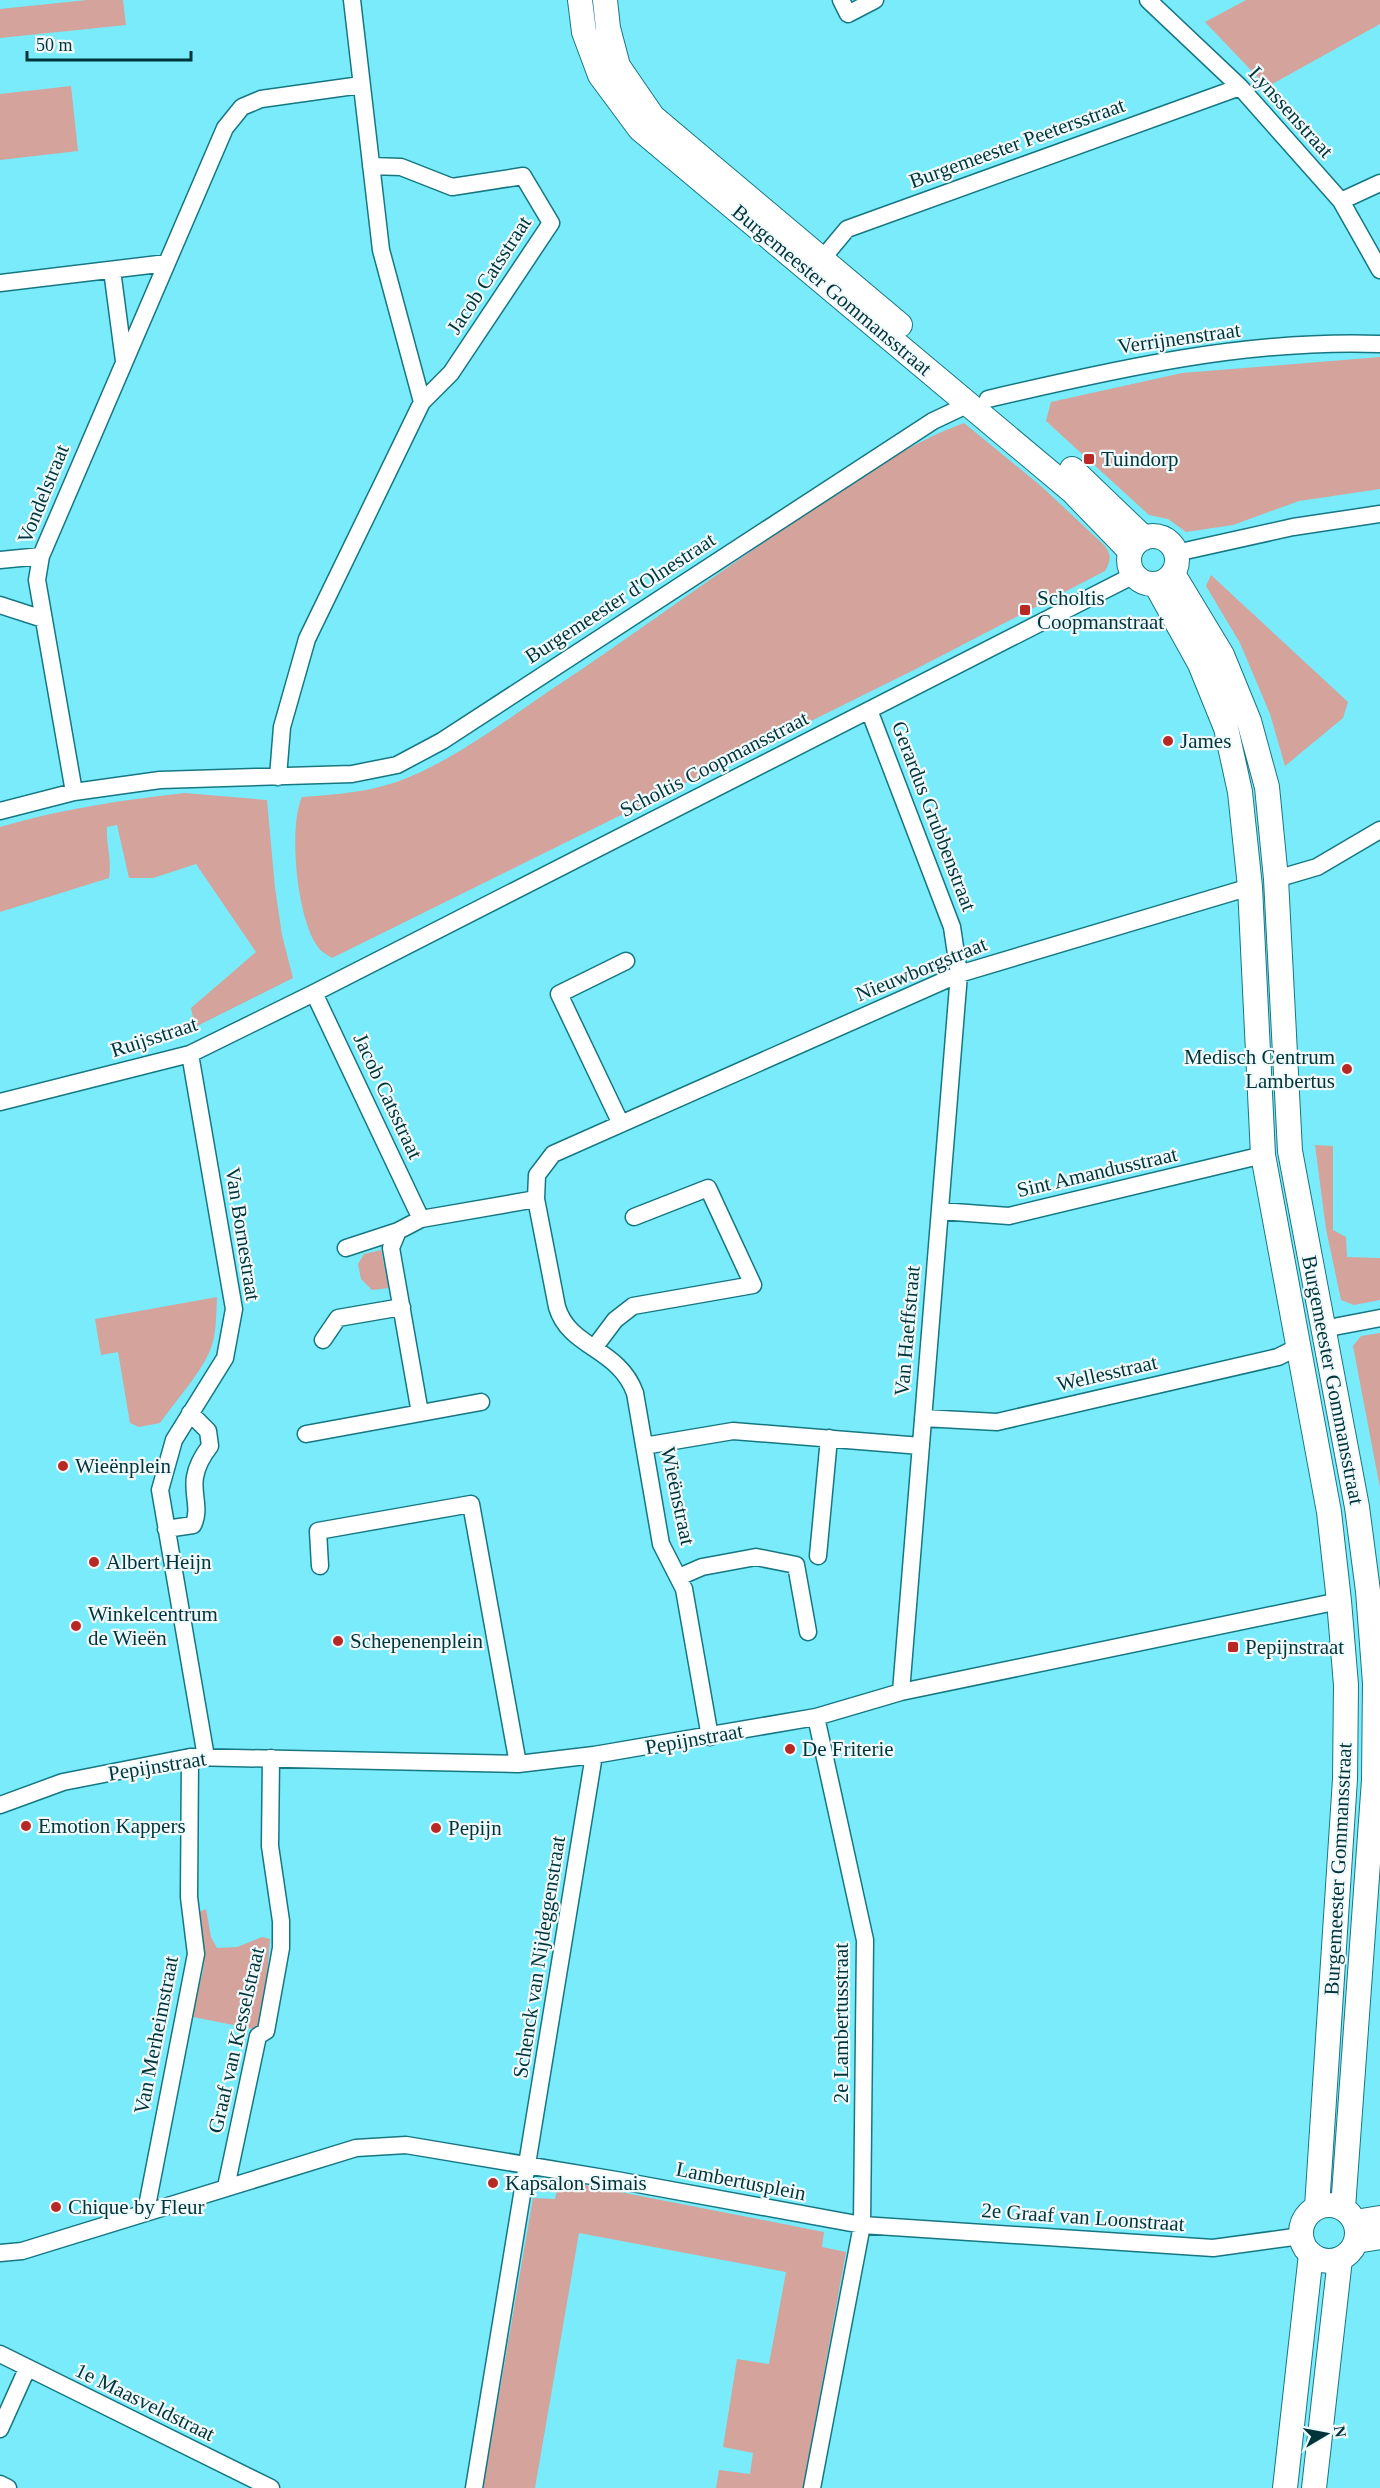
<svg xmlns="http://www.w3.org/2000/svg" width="1380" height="2488" font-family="Georgia,serif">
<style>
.green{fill:#d3a39c}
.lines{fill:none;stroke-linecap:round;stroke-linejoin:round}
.street-casing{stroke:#167783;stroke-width:19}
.secondary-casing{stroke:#167783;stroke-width:26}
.street{stroke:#fff;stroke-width:16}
.secondary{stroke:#fff;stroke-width:24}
.poi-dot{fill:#b82925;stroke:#f0fafc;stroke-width:2}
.labels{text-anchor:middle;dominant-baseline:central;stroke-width:4.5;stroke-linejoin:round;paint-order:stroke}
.street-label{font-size:21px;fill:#00343b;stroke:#f0fafc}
.poi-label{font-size:21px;fill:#00343b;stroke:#f0fafc;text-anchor:start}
</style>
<rect width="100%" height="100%" fill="#7aebfa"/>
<!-- green -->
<path class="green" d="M 87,0 L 123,0 L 126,25 L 0,38 L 0,9 Z
M 1246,0 L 1380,0 L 1380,24 L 1267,87 L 1205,22 Z
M 71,86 L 78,151 L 0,160 L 0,94 Z
M 1380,357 L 1380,489 L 1299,501 L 1233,525 L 1186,532 L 1168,519 L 1149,515 L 1046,421 L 1051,402 L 1182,373 Z
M 964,423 L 1041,486 L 1104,545 C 1112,555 1111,560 1105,571 L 914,670 L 332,958 C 328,955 321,952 318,947 C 297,920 288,827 302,797 C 329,795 357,793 383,786 C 440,771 503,722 552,689 C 637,633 718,572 803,516 C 853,482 906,444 964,423 Z
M 1211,575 L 1348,702 L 1343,718 L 1285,766 L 1270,714 L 1240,643 L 1206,586 Z
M 185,793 L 267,800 L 275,888 L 282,935 L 293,978 L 195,1027 L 191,1008 L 256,952 L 196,864 L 153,878 L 129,878 L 117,825 L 107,827 C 106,846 112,857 109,878 L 0,912 L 0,827 C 61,809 122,800 185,793 Z
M 1315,1145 L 1333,1146 L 1333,1230 L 1346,1237 L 1347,1257 L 1380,1258 L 1380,1300 L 1354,1305 L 1341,1300 L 1326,1229 Z
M 381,1250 L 389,1288 L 372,1290 L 361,1279 L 358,1264 L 364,1254 Z
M 217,1297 C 216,1315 217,1336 209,1353 C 197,1378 176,1400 160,1423 L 139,1427 L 130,1423 L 118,1352 L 101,1355 L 95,1319 Z
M 1380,1333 L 1380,1488 L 1353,1346 L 1361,1336 Z
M 206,1909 L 211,1937 L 217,1948 L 237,1947 L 262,1937 L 270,1939 L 263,2024 L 258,2030 L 193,2017 L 190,2008 C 209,1966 206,1956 197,1913 Z
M 559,2180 L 824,2232 L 822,2247 L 846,2252 L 803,2488 L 716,2488 L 719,2470 L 750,2474 L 753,2453 L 723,2447 L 737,2359 L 769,2364 L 786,2272 L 579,2233 L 535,2488 L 483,2488 L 533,2198 L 555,2199 Z"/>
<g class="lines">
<defs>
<path id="street" d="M 841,0 L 848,14 L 875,0
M 1148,0 L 1240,87 L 1341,201 L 1380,270
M 371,166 L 401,167 L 452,187 L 523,176 L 551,223 L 451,373 L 422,402
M 1341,201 L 1380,183
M 822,259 L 847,229 L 1240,87
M 112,270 L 124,361
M 0,283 L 167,263
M 988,399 C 1116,369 1248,339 1380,344
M 1176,553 L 1293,527 L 1380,514
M 0,560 L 41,556
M 0,605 L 43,619
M 869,710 L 952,927 L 959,974 L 901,1692
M 278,777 L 282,727 L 307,639 L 422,402 L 381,250 L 352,0
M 74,792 L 37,580 L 41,556 L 225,128 L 242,107 L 261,99 L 361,85
M 0,811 L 74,792 L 160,780 L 352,774 L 397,765 L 442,741 L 933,421 L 969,404
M 1276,879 L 1317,867 L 1380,830
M 314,993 L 421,1219
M 190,1054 L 234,1309 L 225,1358 L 174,1440 L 160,1490 L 206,1757
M 0,1102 L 190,1054 L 314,993 L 1134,575
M 621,1124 L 559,994 L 626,961
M 536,1199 L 557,1307 C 569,1348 619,1348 635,1393 L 661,1544 L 684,1589 L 710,1737
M 940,1211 L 1009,1216 L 1263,1155
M 346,1248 L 398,1231
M 1323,1329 L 1380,1318
M 323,1340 L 338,1318 L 402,1307
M 594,1348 L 615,1320 L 633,1306 L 753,1285 L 708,1188 L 634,1217
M 420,1413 L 391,1248 L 398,1231 L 421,1219 L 536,1199 L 537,1175 L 553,1154 L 959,974 L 1250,887
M 923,1418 L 997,1422 L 1278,1357 L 1298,1347
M 306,1434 L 481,1402
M 644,1446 L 733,1431 L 921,1446
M 166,1529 L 193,1525 C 201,1510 192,1494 195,1477 C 197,1465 203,1455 210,1446 L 208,1431 L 190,1413
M 818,1556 L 829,1438
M 320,1566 L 318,1531 L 471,1504 L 518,1764
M 679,1577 L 702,1567 L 756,1557 L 796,1565 L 808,1632
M 0,1805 L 63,1782 L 190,1757 L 518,1764 L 594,1755 L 816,1717 L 901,1692 L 1339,1601
M 226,2187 L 258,2036 L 266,2031 L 281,1948 L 281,1921 L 270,1846 L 271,1758
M 146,2211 L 196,1954 L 189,1897 L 190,1757
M 0,2253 L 22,2251 L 356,2148 L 406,2145 L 616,2180 L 862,2225 L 1213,2248 L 1301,2236
M 0,2354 L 271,2488
M 0,2429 L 27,2369
M 0,2484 L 8,2488
M 474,2488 L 594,1755
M 812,2488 L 862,2225 L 865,1940 L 816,1717"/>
<path id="secondary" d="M 580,0 L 584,32 L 600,75 L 640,129 L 1072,491 L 1130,551
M 605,0 L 608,28 L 618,66 L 653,117 L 900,325
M 1072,469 L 1144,538
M1129 560a24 24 0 1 1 48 0a24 24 0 1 1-48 0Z
M 1173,574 L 1222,655 L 1249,721 L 1267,787 L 1276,879 L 1290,1151 L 1357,1507 L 1368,1591 L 1375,1683 L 1374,1780 L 1343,2208
M 1156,585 L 1200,664 L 1226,728 L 1240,792 L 1250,887 L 1263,1155 L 1329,1512 L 1339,1601 L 1346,1685 L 1345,1779 L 1317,2207
M1301 2233a28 28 0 1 1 56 0a28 28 0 1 1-56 0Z
M 1355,2222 L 1380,2218
M 1356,2241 L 1380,2237
M 1285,2488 L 1311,2254
M 1314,2488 L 1340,2259"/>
</defs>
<!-- street casing -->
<use href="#street" class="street-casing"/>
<!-- secondary casing -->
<use href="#secondary" class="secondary-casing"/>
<!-- street -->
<use href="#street" class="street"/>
<!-- secondary -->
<use href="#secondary" class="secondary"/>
</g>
<!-- markers -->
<g class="poi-dot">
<rect x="1083" y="453" width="12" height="12" rx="3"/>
<rect x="1019" y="604" width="12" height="12" rx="3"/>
<circle cx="1168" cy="741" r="6"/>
<circle cx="1347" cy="1069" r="6"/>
<circle cx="63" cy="1466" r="6"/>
<circle cx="94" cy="1562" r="6"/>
<circle cx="76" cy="1626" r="6"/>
<circle cx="338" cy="1641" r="6"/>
<rect x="1227" y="1641" width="12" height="12" rx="3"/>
<circle cx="790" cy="1749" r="6"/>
<circle cx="26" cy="1826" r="6"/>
<circle cx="436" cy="1828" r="6"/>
<circle cx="493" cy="2183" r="6"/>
<circle cx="56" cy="2207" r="6"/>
</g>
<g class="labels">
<!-- street labels -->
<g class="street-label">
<text transform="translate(1291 112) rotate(48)">Lynssenstraat</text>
<text transform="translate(1017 143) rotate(-20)">Burgemeester Peetersstraat</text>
<text transform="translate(489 275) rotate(-57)">Jacob Catsstraat</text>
<text transform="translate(832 290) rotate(40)">Burgemeester Gommansstraat</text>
<text transform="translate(1179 338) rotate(-8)">Verrijnenstraat</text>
<text transform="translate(43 494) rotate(-68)">Vondelstraat</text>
<text transform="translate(620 598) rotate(-33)">Burgemeester d'Olnestraat</text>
<text transform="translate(714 764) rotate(-27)">Scholtis Coopmansstraat</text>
<text transform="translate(934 816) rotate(69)">Gerardus Grubbenstraat</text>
<text transform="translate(921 969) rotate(-22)">Nieuwborgstraat</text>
<text transform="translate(154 1037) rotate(-18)">Ruijsstraat</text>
<text transform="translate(388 1096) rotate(65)">Jacob Catsstraat</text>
<text transform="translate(1097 1172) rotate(-13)">Sint Amandusstraat</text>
<text transform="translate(243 1234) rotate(81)">Van Bornestraat</text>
<text transform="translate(907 1331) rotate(-85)">Van Haeffstraat</text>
<text transform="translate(1107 1373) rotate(-13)">Wellesstraat</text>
<text transform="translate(1333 1380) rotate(79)">Burgemeester Gommansstraat</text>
<text transform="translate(678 1496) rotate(78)">Wieënstraat</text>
<text transform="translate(694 1739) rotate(-10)">Pepijnstraat</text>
<text transform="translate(157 1766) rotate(-9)">Pepijnstraat</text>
<text transform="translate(1338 1869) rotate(-87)">Burgemeester Gommansstraat</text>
<text transform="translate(539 1957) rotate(-81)">Schenck van Nijdeggenstraat</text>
<text transform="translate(841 2023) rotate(-90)">2e Lambertusstraat</text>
<text transform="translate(156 2035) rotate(-79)">Van Merheimstraat</text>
<text transform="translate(236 2040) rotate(-77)">Graaf van Kesselstraat</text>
<text transform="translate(741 2181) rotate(11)">Lambertusplein</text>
<text transform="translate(1083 2217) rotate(4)">2e Graaf van Loonstraat</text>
<text transform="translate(145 2402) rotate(26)">1e Maasveldstraat</text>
</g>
<!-- poi labels -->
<g class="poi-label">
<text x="1101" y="459">Tuindorp</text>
<text x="1037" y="598">Scholtis<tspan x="1037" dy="24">Coopmanstraat</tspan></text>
<text x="1180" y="741">James</text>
<text x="1335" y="1057" text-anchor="end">Medisch Centrum<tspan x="1335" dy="24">Lambertus</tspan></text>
<text x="75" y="1466">Wieënplein</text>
<text x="106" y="1562">Albert Heijn</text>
<text x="88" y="1614">Winkelcentrum<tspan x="88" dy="24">de Wieën</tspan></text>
<text x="350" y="1641">Schepenenplein</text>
<text x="1245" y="1647">Pepijnstraat</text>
<text x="802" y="1749">De Friterie</text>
<text x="38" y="1826">Emotion Kappers</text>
<text x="448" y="1828">Pepijn</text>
<text x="505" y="2183">Kapsalon Simais</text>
<text x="68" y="2207">Chique by Fleur</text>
</g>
</g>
<!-- north arrow -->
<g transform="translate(1326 2434) rotate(80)" stroke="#f0fafc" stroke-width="4.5" paint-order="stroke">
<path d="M0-4.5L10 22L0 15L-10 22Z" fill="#00343b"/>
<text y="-9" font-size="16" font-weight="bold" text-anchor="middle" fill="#00343b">N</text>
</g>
<!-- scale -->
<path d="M27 51v9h164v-9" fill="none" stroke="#00343b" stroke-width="3"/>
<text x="36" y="51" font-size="18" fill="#00343b" stroke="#f0fafc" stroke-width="4.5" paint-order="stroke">50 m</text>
</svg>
